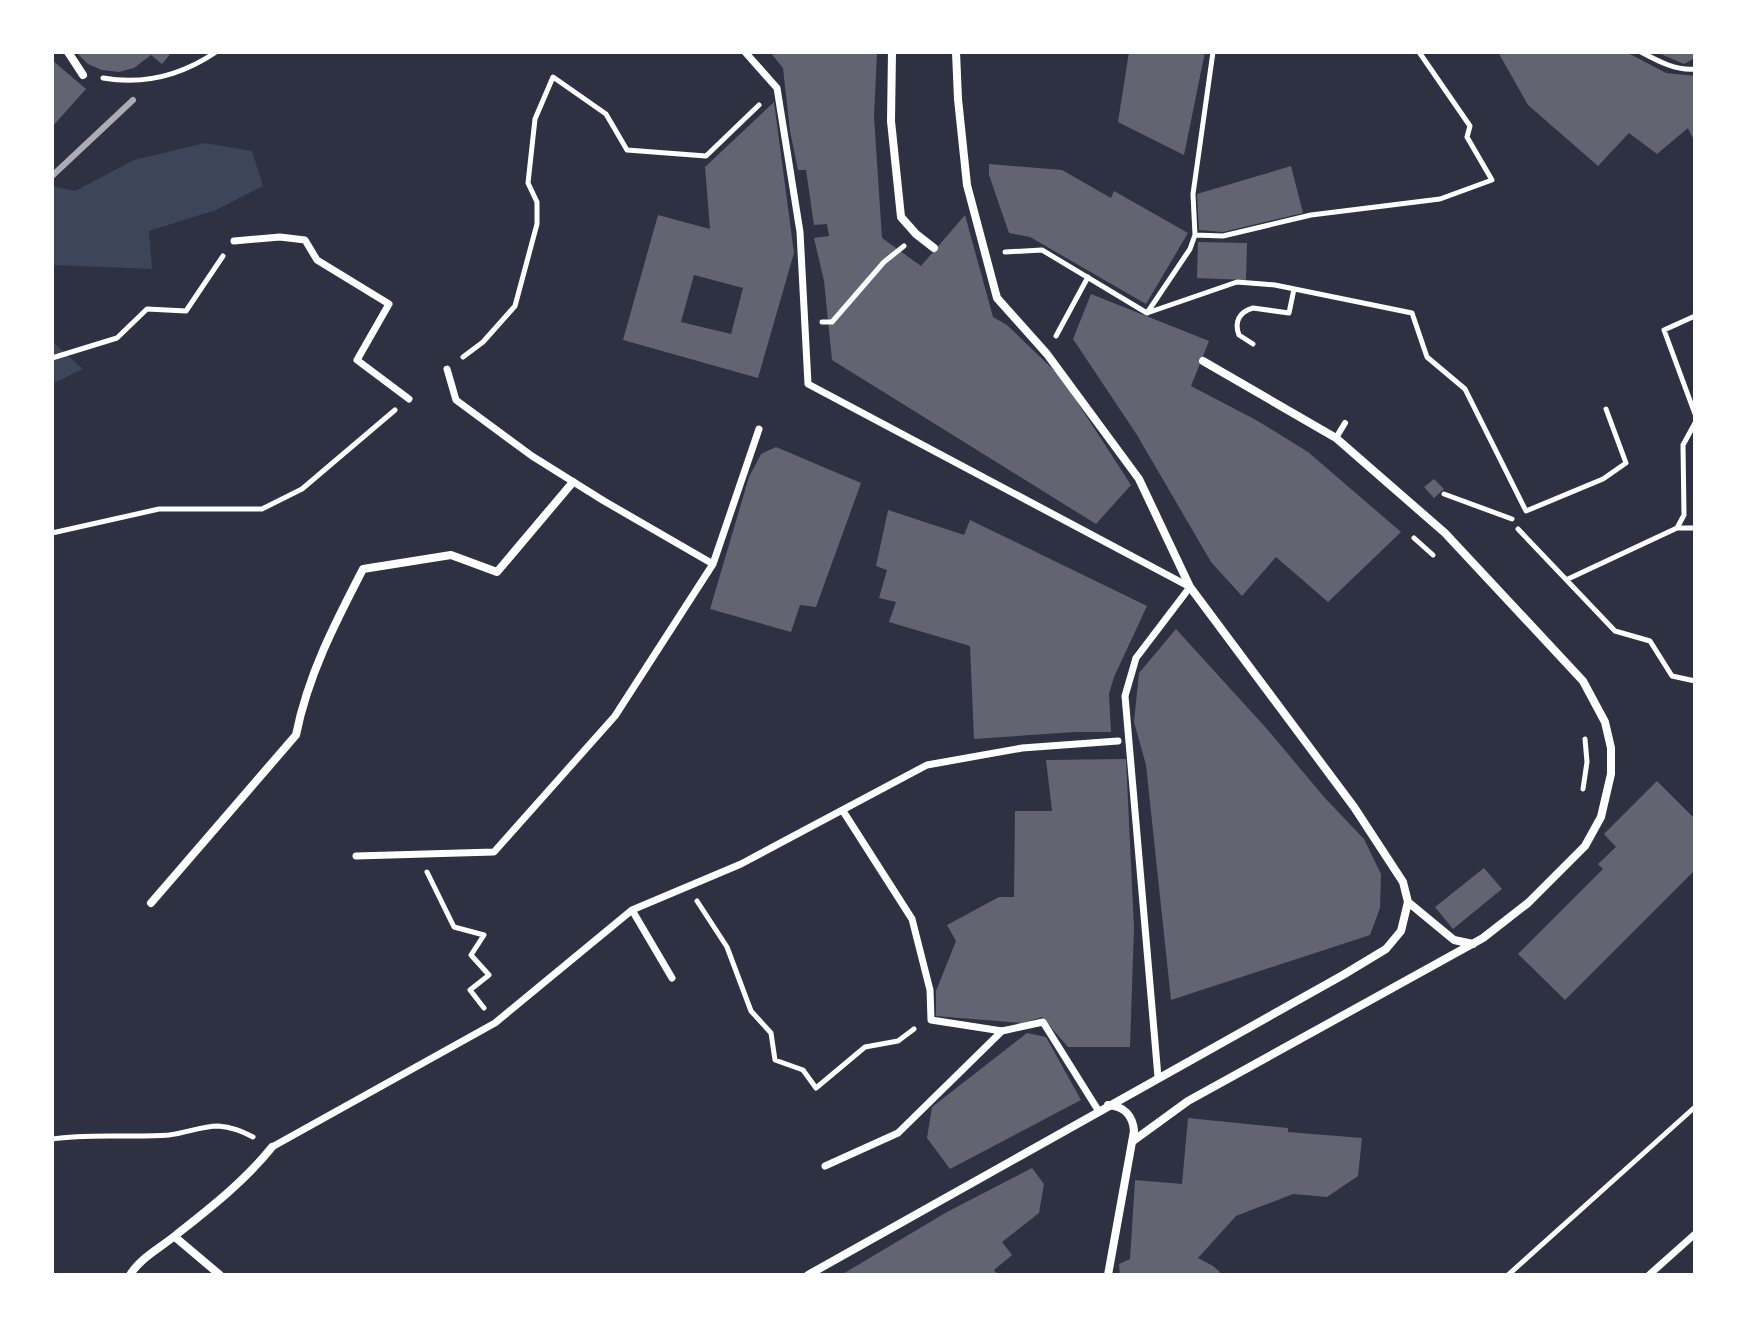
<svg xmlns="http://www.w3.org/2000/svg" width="1747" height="1327" font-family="'Fira Sans',sans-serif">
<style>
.green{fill:#3c4559}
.building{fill:#626471;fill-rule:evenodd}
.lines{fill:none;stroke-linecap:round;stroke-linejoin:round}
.path{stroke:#fff;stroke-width:5}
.service{stroke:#fff;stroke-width:6}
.pedestrian{stroke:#fff;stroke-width:7}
.minor{stroke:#fff;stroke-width:8}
.rail{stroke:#abadb3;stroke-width:6}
</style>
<rect width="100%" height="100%" fill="#2d3142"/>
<!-- green -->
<path class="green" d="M 205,143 L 252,151 L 263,186 L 216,210 L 149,231 L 152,269 L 52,265 L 52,186 L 75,191 L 134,160 Z
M 52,341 L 83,369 L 52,384 Z"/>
<!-- building -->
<path class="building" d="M 76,52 L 172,52 L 162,64 L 151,55 L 134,68 L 119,72 L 102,70 L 88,64 Z
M 770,52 L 877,52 L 874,117 L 882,238 L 921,266 L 965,215 L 993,317 L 1007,325 L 1061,377 L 1131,485 L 1096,524 L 832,360 L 824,281 L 814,238 L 829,236 L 827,224 L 814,225 L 806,170 L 798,170 L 790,131 L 783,68 Z
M 1129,52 L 1205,52 L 1184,155 L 1118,122 Z
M 1498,52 L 1626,52 L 1666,73 L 1695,76 L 1695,143 L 1688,128 L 1657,154 L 1629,133 L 1598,166 L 1528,105 Z
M 1656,52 L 1695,52 L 1695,58 L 1684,64 Z
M 52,60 L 86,89 L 52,127 Z
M 774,102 L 794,253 L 758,378 L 623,340 L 658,215 L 710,229 L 705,167 ZM 694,275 L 743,288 L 731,334 L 681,322 Z
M 989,164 L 1062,170 L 1111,198 L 1114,191 L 1188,233 L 1146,304 L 1030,237 L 1009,233 L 989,175 Z
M 1291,166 L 1303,213 L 1223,232 L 1199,230 L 1197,194 Z
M 1198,242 L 1247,243 L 1246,280 L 1197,278 Z
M 1091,294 L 1209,341 L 1191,386 L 1256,420 L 1308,452 L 1401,532 L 1328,602 L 1276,557 L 1242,596 L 1211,562 L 1137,435 L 1073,339 Z
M 776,447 L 861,483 L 816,607 L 800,605 L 791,632 L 710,609 L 749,477 L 761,454 Z
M 1434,479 L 1444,489 L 1434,498 L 1424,487 Z
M 888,510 L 964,535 L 970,520 L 1147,606 L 1114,677 L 1109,694 L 1111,732 L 1075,732 L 974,739 L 970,646 L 889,622 L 896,602 L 879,598 L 887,570 L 876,566 Z
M 1176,629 L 1267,729 L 1324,797 L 1364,839 L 1381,874 L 1380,908 L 1370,935 L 1171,1000 L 1146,765 L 1134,722 L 1139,673 Z
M 1126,759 L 1134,928 L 1130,1047 L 1068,1047 L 1042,1017 L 1022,1023 L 936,1016 L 936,991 L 956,941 L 947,925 L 999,897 L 1014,897 L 1015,811 L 1052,811 L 1046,760 Z
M 1657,781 L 1695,819 L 1695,870 L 1565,1000 L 1518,954 L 1603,869 L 1598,864 L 1616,847 L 1604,834 Z
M 1484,868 L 1502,889 L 1453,929 L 1435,907 Z
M 1027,1033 L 1046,1037 L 1081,1100 L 950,1169 L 927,1138 L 932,1107 Z
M 1188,1118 L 1288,1128 L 1288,1132 L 1362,1138 L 1358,1176 L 1327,1197 L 1293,1194 L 1236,1216 L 1198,1258 L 1213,1266 L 1220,1272 L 1218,1275 L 1120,1275 L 1119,1264 L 1130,1259 L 1135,1180 L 1182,1184 Z
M 1032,1168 L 1044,1184 L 1039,1213 L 1002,1242 L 1012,1255 L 994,1270 L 998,1275 L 841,1275 L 947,1212 Z"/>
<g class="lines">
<!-- path -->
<path class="path" d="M 1641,52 C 1658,61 1676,71 1695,69
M 103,78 C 143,85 182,75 216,52
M 1195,235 L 1223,236 L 1311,215 L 1440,199 L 1492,180 L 1467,137 L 1470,126 L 1419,52
M 1005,252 L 1042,250 L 1147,313 L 1190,249 L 1195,235 L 1193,194 L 1213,52
M 1147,313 L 1237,282 L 1275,285 L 1412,313 L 1427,357 L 1465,389 L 1526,511 L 1603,479 L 1626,463 L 1606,409
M 1695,316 L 1664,330 L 1695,414
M 822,322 L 832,322 L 884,262 L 904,246
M 1056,336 L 1088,277
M 1253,344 L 1239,335 C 1234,322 1239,312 1253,308 L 1289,313 L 1294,289
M 463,357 L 483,342 L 515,306 L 537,224 L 537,202 L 528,183 L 535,119 L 553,77 L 606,114 L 627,150 L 706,156 L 759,105
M 52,358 L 117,338 L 147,309 L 186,311 L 223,256
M 1444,494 L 1512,519
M 1677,528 L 1695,528
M 1518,529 L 1615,631 L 1650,641 L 1672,676 L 1695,681
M 52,533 L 159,509 L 262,509 L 302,489 L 395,410
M 1414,538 L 1433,555
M 1568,579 L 1677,528 L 1684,515 L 1683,445 L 1695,423
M 1583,789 L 1587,762 L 1585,739
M 427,872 L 454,927 L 484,935 L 471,955 L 489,975 L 470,990 L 484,1008
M 697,901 L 727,947 L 751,1011 L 771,1033 L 775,1060 L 803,1070 L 816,1088 L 865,1047 L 898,1041 L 914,1029
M 52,1139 C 91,1133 130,1138 169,1135 C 186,1133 202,1126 218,1126 C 232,1127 241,1131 253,1137
M 1508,1275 L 1695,1107"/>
<!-- service -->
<path class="service" d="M 1336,438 L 1345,423"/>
<!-- pedestrian -->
<path class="pedestrian" d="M 745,52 L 777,88 L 800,232 L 808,384 L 1190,587 L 1136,658 L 1125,696 L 1158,1077
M 234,241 L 280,237 L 305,240 L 317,260 L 389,304 L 357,360 L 409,399
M 447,369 L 456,400 L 532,456 L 604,501 L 713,564
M 843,811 L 912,919 L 930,990 L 931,1020 L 1002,1031 L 1043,1022 L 1098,1110
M 356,856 L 494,852 L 615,716 L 713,564 L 759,429
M 632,910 L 672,978
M 272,1147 L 495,1023 L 632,910 L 741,864 L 927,765 L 1022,748 L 1118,741
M 825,1166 L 898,1133 L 1002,1031
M 1649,1275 L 1695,1234"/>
<!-- minor -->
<path class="minor" d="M 68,52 L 83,75
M 892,52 L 891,121 L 901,217 L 916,234 L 934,248
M 1408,902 L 1454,940 L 1473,944
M 151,903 L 296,735 C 308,675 335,623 363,569 L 451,555 L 497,572 L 573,482
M 1133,1141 L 1188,1101 L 1483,938 L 1528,903 L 1585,846 L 1601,817 L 1611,774 L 1611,748 L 1605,722 L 1583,681 L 1445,533 L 1336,438 L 1203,361
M 175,1237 L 220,1275
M 130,1275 C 140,1258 160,1248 176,1235 C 210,1208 245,1181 272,1147
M 808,1275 L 1343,975 L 1386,949 L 1401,931 L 1408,902 L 1403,882 L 1354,807 L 1190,587 L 1139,479 L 1047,354 L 997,298 L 967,185 L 958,99 L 956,52
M 1108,1275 L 1134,1131 C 1133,1116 1124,1106 1108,1105"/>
<!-- rail -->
<path class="rail" d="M 52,176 L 133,100"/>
</g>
<!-- border -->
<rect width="1747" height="1327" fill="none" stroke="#ffffff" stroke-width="108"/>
</svg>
